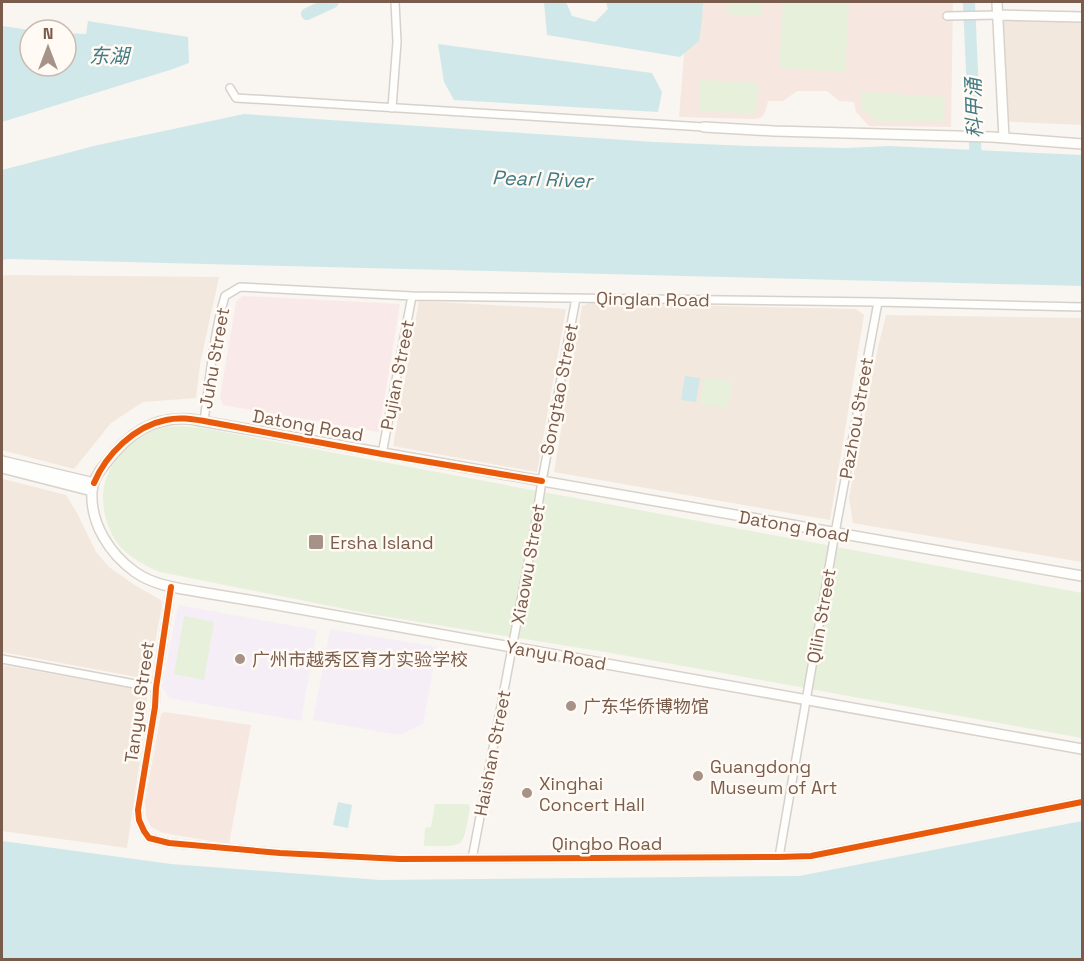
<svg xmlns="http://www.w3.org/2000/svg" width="1084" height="961" font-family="'Space Grotesk','Noto Sans SC',sans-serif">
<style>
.residential{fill:#f2e8de}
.commercial{fill:#f6e8e1}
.education{fill:#f6eef6}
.medical{fill:#fae9e9}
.green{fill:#e7f0db}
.water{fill:#d0e8ea}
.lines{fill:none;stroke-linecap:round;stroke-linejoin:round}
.river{stroke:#d0e8ea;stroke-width:12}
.street-casing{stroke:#d7d1cb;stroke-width:10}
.secondary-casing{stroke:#d9d2cb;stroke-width:12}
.street{stroke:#fefefd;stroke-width:7}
.secondary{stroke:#fefefd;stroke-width:9}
.cycleway-casing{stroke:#fffaf3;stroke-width:10}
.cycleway{stroke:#e8590c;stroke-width:6}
.poi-dot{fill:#a69286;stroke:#fffaf3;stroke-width:2}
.labels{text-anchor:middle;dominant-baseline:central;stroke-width:5;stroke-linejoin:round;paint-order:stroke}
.street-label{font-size:18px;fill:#7a5c4d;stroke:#fffaf3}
.poi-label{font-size:18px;fill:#7a5c4d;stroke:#fffaf3;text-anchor:start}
.water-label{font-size:20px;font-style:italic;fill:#437c86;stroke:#fffaf3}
</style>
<rect width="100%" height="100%" fill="#f9f5f0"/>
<!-- residential -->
<path class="residential" d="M 1003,19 L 1082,21 L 1082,125 L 997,121 Z
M 10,275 L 219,277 L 200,364 L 196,398 L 143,402 L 111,423 L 74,469 L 2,450 L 2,276 Z
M 419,301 L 566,309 L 537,472 L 393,446 Z
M 590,303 L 856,309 L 864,315 L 830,520 L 554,472 L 582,306 Z
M 886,315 L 1082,318 L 1082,562 L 853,523 L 849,498 L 878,347 Z
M 3,479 L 66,495 L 77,513 L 96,552 L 109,567 L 136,586 L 161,600 L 162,606 L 149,675 L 137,677 L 2,652 Z
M 2,665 L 147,691 L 147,711 L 127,848 L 2,831 Z"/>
<!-- commercial -->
<path class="commercial" d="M 689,2 L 953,2 L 951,127 L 869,126 L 856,112 L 854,102 L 839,101 L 827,91 L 797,91 L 783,101 L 768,101 L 766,110 L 762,117 L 755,119 L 679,117 L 684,55 L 689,30 Z
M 165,712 L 251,725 L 229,844 L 163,833 L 151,827 L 146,817 L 145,802 L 161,714 Z"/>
<!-- education -->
<path class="education" d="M 178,605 L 317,630 L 301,721 L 169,698 L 162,687 Z
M 330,629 L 437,647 L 423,724 L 399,735 L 313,720 Z"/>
<!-- medical -->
<path class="medical" d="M 242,296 L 400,304 L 379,432 L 223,405 L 220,397 L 236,302 Z"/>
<!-- green -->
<path class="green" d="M 727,2 L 762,2 L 761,16 L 726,14 Z
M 783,2 L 849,2 L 845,72 L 779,68 Z
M 700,80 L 758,83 L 756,114 L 699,111 Z
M 862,92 L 945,97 L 944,121 L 877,121 L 861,108 Z
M 705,377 L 732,382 L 728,408 L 700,404 Z
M 181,426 L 202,428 L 1082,593 L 1082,738 L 617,654 L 370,614 L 160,572 C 147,567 127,556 118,544 C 105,527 99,499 106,479 C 114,457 137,436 158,429 C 165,426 173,427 181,426 Z
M 184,616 L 214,622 L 204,680 L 174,674 Z
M 435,804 L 468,804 L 470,807 C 462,850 467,846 424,846 L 425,828 L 431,827 Z"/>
<!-- water -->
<path class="water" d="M 544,2 L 566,2 L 572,16 L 595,22 L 608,9 L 606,2 L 703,2 L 702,20 L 699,41 L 680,57 L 547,35 Z
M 88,21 L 188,37 L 189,63 L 173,69 L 2,122 L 2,26 L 30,30 L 30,66 L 66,66 L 66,33 L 86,34 Z
M 438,44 L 652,73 L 662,92 L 658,112 L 454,100 L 444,82 Z
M 244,114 L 654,142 L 749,146 L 847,148 L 889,146 L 1082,155 L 1082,286 L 9,259 L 2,260 L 2,170 L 98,145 Z
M 685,376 L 700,378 L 696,402 L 681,400 Z
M 338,802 L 352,805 L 348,828 L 333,825 Z
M 1082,821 L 1082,959 L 2,959 L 2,841 L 171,864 L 380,880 L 799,876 Z"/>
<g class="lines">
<!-- river -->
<path class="river" d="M 969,2 L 976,165
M 307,14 L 333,2"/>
<defs>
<path id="street" d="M 947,16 L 998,15
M 230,88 L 236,98 L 704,127
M 392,108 L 397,42 L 395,2
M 204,421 C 210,379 213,336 225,296 L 240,287 L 412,296 L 878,302 L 1082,307
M 382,454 L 412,296
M 171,587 L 156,688 L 155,707 L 138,810 L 139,820 L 144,831 L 149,838 L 169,843 L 280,853 L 400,859 L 779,857 L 811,856 L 1082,802
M 2,659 L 156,688
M 779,857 L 835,533 L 878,302
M 472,859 L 534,532 L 542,481 L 576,298"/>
<path id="secondary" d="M 997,2 L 1004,138
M 998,15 L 1082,17
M 704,127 L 774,131 L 992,137 L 1082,144
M 2,461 L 94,483
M 2,468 L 92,491
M 1082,576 L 190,419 C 153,416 128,434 106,463 C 99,471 93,480 92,491 C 90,524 110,554 135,572 C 155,586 178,588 200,592 C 218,595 236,598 254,601 L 1082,749"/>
</defs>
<!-- street casing -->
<use href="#street" class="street-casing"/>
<!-- secondary casing -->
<use href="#secondary" class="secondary-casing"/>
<!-- street -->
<use href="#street" class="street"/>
<!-- secondary -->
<use href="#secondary" class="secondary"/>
<defs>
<path id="cycleway" d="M 94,483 C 106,454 135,426 166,420 C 179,417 191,419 204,421 L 382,454 L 542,481
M 171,587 L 156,688 L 155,707 L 138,810 L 139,820 L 144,831 L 149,838 L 169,843 L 280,853 L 400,859 L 779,857 L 811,856 L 1082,802"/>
</defs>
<!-- cycleway casing -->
<use href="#cycleway" class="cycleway-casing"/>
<!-- cycleway -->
<use href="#cycleway" class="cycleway"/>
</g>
<!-- markers -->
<g class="poi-dot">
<rect x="308" y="534" width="16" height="16" rx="3"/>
<circle cx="240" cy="659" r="6"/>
<circle cx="571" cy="706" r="6"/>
<circle cx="698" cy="776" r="6"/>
<circle cx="527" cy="793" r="6"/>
</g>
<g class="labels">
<!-- street labels -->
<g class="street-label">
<text transform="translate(653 299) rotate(1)">Qinglan Road</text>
<text transform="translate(214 358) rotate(-80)">Juhu Street</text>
<text transform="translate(397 375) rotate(-79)">Pujian Street</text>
<text transform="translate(559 389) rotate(-79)">Songtao Street</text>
<text transform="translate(856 418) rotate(-80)">Pazhou Street</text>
<text transform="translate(308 425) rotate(10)">Datong Road</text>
<text transform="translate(794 526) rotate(10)">Datong Road</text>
<text transform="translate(528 564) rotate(-80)">Xiaowu Street</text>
<text transform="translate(821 616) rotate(-80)">Qilin Street</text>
<text transform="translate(556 655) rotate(10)">Yanyu Road</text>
<text transform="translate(139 702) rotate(-82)">Tanyue Street</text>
<text transform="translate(492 753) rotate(-79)">Haishan Street</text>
<text x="607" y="843">Qingbo Road</text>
</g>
<!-- poi labels -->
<g class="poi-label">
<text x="330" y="542">Ersha Island</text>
<text x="252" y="659">广州市越秀区育才实验学校</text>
<text x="583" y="706">广东华侨博物馆</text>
<text x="710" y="766">Guangdong<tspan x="710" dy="21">Museum of Art</tspan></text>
<text x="539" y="783">Xinghai<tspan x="539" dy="21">Concert Hall</tspan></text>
</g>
<!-- water labels -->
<g class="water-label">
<text x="109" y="56">东湖</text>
<text transform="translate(974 108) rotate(-92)">科甲涌</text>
<text transform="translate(542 179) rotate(2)">Pearl River</text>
</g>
</g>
<!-- border -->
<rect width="1084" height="961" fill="none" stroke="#7a5c4d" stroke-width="6"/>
<!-- north arrow -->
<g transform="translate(48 48)"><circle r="28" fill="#fffaf3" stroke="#cabbb1" stroke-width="1.5"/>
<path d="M0-4.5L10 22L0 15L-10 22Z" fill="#a69286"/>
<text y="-9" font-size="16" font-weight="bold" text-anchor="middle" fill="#7a5c4d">N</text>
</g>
</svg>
